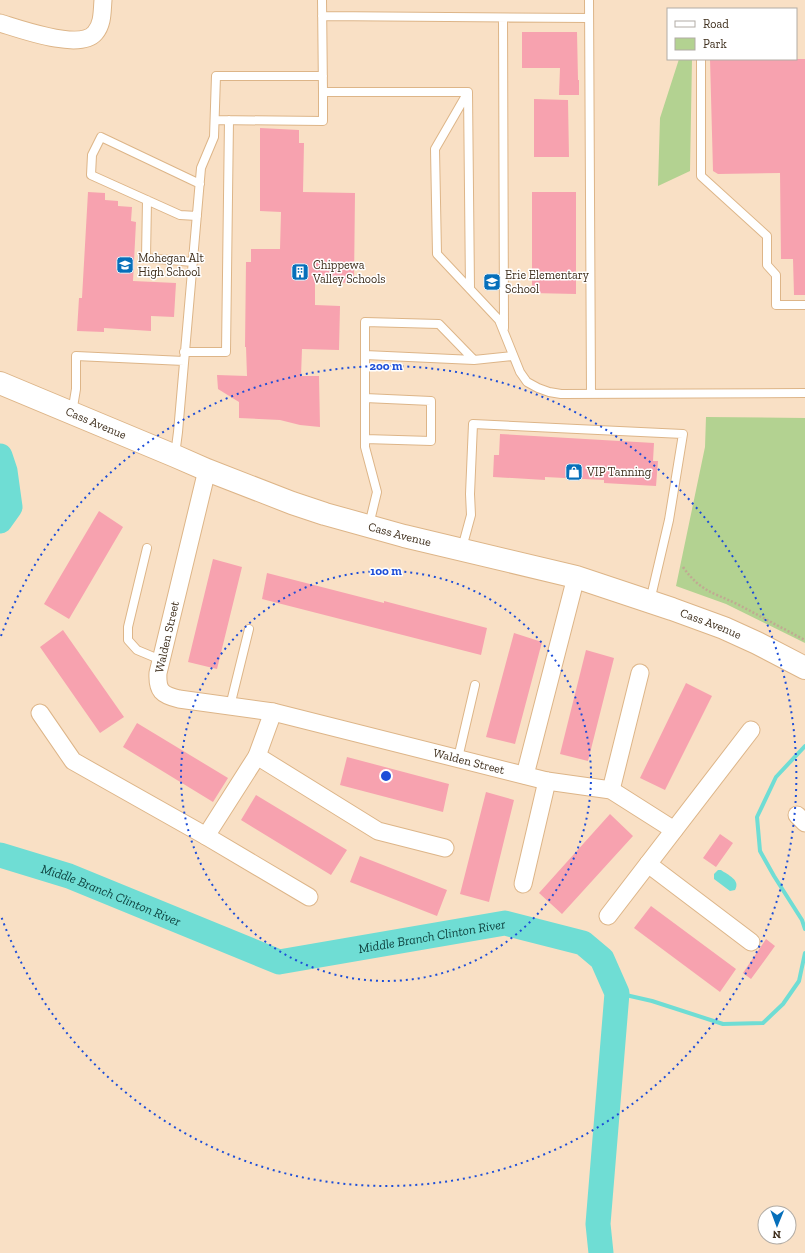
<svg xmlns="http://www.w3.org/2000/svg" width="805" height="1253" font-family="'Zilla Slab',serif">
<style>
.green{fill:#b3d291}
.water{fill:#6fddd4}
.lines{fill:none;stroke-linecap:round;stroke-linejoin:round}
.stream{stroke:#6fddd4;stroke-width:4}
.river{stroke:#6fddd4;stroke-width:25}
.building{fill:#f7a2af}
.service-casing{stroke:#ddb588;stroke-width:10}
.minor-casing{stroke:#ddb588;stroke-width:19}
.secondary-casing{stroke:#ddb588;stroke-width:24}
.path{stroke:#c0aa92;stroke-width:2.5;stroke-dasharray:2 2;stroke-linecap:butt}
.service{stroke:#fff;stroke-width:8}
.minor{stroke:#fff;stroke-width:17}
.secondary{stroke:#fff;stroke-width:22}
.ring{fill:none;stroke:#1d4ed8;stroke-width:2;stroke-dasharray:2 4}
.labels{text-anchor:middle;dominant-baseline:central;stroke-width:3;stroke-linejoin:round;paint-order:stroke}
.poi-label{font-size:12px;fill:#3f2f1d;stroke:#fff;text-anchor:start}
.street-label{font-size:12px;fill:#3f2f1d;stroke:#fff}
.water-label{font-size:13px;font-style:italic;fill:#0e423f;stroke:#fff}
.centre{fill:#1d4ed8;stroke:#fff;stroke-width:2}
.ring-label{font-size:12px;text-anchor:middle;font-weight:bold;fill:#1d4ed8;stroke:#fff;stroke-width:3;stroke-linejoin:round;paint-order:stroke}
</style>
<rect width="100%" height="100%" fill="#f9e0c5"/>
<!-- green -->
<path class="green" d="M 679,59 L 692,59 L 690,171 L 658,186 L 660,118 Z
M 706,417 L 805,418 L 805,643 L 726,604 L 676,586 L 705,447 Z"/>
<!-- water -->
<path class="water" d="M 718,870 L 721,870 C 728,875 741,880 735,890 L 730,891 L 714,879 L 714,874 Z"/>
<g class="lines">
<!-- stream -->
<path class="stream" d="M 805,746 L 776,777 L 757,817 L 760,851 L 774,876 L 802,920 L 805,929
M 617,993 L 652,1001 L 723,1024 L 763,1023 L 783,1004 L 799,981 L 805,953"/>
<!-- river -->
<g class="river">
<path d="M 0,456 L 5,471 L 10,507 L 0,521"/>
<path id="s1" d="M 0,855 L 69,876 L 279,962 L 505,923 L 583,943 L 602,959 L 617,993 L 598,1224 L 601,1253"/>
</g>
</g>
<!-- building -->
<path class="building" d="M 522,32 L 577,32 L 578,80 L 579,80 L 579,95 L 559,95 L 560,68 L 522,68 Z
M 710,59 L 805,59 L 805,295 L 794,295 L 793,259 L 781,259 L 780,173 L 718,174 L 713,171 Z
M 534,99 L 568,100 L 569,157 L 534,157 Z
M 260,128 L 299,130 L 299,143 L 304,143 L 303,192 L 355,193 L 354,283 L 315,282 L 315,305 L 340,306 L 339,350 L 302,349 L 301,376 L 319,376 L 320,427 L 300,425 L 280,420 L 239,418 L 239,402 L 218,389 L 217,375 L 247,376 L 246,347 L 245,347 L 246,262 L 251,262 L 251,249 L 280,249 L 281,212 L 260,211 Z
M 88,192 L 105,193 L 105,200 L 118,201 L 118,206 L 132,207 L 131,221 L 136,222 L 133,281 L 176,283 L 174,317 L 151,316 L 151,331 L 104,328 L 104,332 L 77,331 L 79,298 L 82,298 Z
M 532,192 L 576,192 L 576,294 L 532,293 Z
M 500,434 L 654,443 L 653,461 L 658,461 L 656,486 L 604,483 L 604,480 L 545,477 L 545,480 L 493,477 L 494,455 L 499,455 Z
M 99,511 L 123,527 L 69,619 L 44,604 Z
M 213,559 L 242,567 L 217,669 L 188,662 Z
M 267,573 L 384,603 L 384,601 L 487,628 L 481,655 L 262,599 Z
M 63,630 L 124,717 L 100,733 L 40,647 Z
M 514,633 L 542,642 L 515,744 L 486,737 Z
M 586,650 L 614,658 L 588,761 L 560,754 Z
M 686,683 L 712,696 L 665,790 L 640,778 Z
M 137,723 L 228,778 L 213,802 L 123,747 Z
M 347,757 L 449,784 L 443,812 L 340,785 Z
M 486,792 L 514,800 L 489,902 L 460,894 Z
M 256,795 L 347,850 L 331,875 L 241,820 Z
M 610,814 L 633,836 L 562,914 L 539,893 Z
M 720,834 L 733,843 L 716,867 L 703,858 Z
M 360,856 L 447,890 L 437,916 L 350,882 Z
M 651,906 L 736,969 L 720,992 L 634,928 Z
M 766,939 L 775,946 L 751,979 L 743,973 Z"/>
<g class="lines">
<defs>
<path id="service" d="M 322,0 L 323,92 L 468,92
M 589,0 L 591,394
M 322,16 L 589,18
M 503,18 L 504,328
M 701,59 L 701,176 L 767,236 L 767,265 L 776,275 L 776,305 L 805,305
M 215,120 L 323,121 L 323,92
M 147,200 L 146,258 L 193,262
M 197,216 L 180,215 L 91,175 L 92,155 L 101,137 L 200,184
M 470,289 L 468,92 L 435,149 L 437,254 L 499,320 L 520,372 L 527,382 L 538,388 L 549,392 L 561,394 L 805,393
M 184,352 L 226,352 L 229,120
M 365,355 L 474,360
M 365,398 L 431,401 L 431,441 L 365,439
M 72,413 L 76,389 L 76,356 L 184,361
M 175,455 L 178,432 L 201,168 L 214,137 L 216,76 L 323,76
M 369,525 L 377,492 L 365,447 L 365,322 L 439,324 L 474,360 L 513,356
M 147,548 L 128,627 L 128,640 L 137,650 L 161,660
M 462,548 L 471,515 L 470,494 L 473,424 L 683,434 L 669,520 L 650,601
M 230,706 L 249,629
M 458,758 L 475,685"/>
<g id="minor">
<path d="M 0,23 C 20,29 80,51 95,33 C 103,24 102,11 103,0"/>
<path id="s2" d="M 207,470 L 158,673 C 157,691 162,695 179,699 L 273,712 L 547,781 L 611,790 L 674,830"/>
<path d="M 40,713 L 73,761 L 206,836 L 309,897"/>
<path d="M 257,756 L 378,831 L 445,848"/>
<path d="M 525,775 L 576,577"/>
<path d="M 611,790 L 640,673"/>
<path d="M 797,815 L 805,823"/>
<path d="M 206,836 L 257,756 L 273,712"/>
<path d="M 648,864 L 751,942"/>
<path d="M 523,884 L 547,781"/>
<path d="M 608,916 L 751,730"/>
</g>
<g id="secondary">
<path id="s3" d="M 0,383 L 175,456 L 207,470 L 292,503 L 325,514 L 404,536 L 576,577 L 672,609 L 724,628 L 757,643 L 805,668"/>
</g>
</defs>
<!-- service casing -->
<use href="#service" class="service-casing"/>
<!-- minor casing -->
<use href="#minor" class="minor-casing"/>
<!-- secondary casing -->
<use href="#secondary" class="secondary-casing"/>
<!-- path -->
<path class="path" d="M 683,567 C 700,591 712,592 737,604 C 760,616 782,628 805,640"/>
<!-- service -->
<use href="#service" class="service"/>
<!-- minor -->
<use href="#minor" class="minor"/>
<!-- secondary -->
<use href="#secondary" class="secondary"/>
</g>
<!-- distance rings -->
<g class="ring">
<circle cx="386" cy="776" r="205"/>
<path d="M1 636A410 410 0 1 1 1 916"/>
</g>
<!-- icons -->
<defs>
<symbol id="school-square" viewBox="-11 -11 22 22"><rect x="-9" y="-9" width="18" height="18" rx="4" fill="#066fba" stroke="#fff"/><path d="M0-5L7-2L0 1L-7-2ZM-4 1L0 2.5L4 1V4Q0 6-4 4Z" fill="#fff"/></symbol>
<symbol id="building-square" viewBox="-11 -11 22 22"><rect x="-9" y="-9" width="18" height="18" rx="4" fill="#066fba" stroke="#fff"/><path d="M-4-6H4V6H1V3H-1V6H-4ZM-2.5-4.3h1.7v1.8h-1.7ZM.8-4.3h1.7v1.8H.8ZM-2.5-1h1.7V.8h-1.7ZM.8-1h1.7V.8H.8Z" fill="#fff"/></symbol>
<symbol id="shop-square" viewBox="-11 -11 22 22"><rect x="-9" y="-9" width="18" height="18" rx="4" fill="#066fba" stroke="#fff"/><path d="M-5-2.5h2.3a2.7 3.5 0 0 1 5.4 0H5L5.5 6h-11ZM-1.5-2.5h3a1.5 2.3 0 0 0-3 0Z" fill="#fff"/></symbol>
</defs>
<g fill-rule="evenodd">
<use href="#school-square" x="115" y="255" width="20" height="20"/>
<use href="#building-square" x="290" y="262" width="20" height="20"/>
<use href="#school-square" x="482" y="272" width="20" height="20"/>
<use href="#shop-square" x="564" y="462" width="20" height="20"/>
</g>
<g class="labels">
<!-- poi labels -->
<g class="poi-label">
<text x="138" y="258">Mohegan Alt<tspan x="138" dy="14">High School</tspan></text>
<text x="313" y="265">Chippewa<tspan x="313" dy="14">Valley Schools</tspan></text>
<text x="505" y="275">Erie Elementary<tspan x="505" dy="14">School</tspan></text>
<text x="587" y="472">VIP Tanning</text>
</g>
<!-- street labels -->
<g class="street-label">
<text stroke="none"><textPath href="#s3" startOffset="104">Cass Avenue</textPath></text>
<text stroke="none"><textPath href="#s3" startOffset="428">Cass Avenue</textPath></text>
<text stroke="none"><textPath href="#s3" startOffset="752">Cass Avenue</textPath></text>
<text transform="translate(167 637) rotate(-77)">Walden Street</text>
<text stroke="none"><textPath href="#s2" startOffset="544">Walden Street</textPath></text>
</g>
<!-- water labels -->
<g class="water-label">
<text stroke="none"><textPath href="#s1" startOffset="118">Middle Branch Clinton River</textPath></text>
<text stroke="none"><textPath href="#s1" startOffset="454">Middle Branch Clinton River</textPath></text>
</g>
</g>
<circle cx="386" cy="776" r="6" class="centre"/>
<g class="ring-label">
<text x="386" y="370">200 m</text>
<text x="386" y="575">100 m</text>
</g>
<!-- legend -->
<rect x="667" y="8" width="130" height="52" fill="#ffffff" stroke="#b2aca5"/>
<rect x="675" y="21" width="20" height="6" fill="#ffffff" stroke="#b2aca5"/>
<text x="703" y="28" font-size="12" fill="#3f2f1d">Road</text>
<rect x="675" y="38" width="20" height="12" fill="#b3d291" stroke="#b2aca5"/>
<text x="703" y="48" font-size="12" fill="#3f2f1d">Park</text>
<!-- north arrow -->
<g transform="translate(777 1225) rotate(181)"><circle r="19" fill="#ffffff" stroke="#b2aca5"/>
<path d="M0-3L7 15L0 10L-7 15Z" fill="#066fba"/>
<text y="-6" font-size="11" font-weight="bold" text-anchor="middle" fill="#3f2f1d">N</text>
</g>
</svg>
